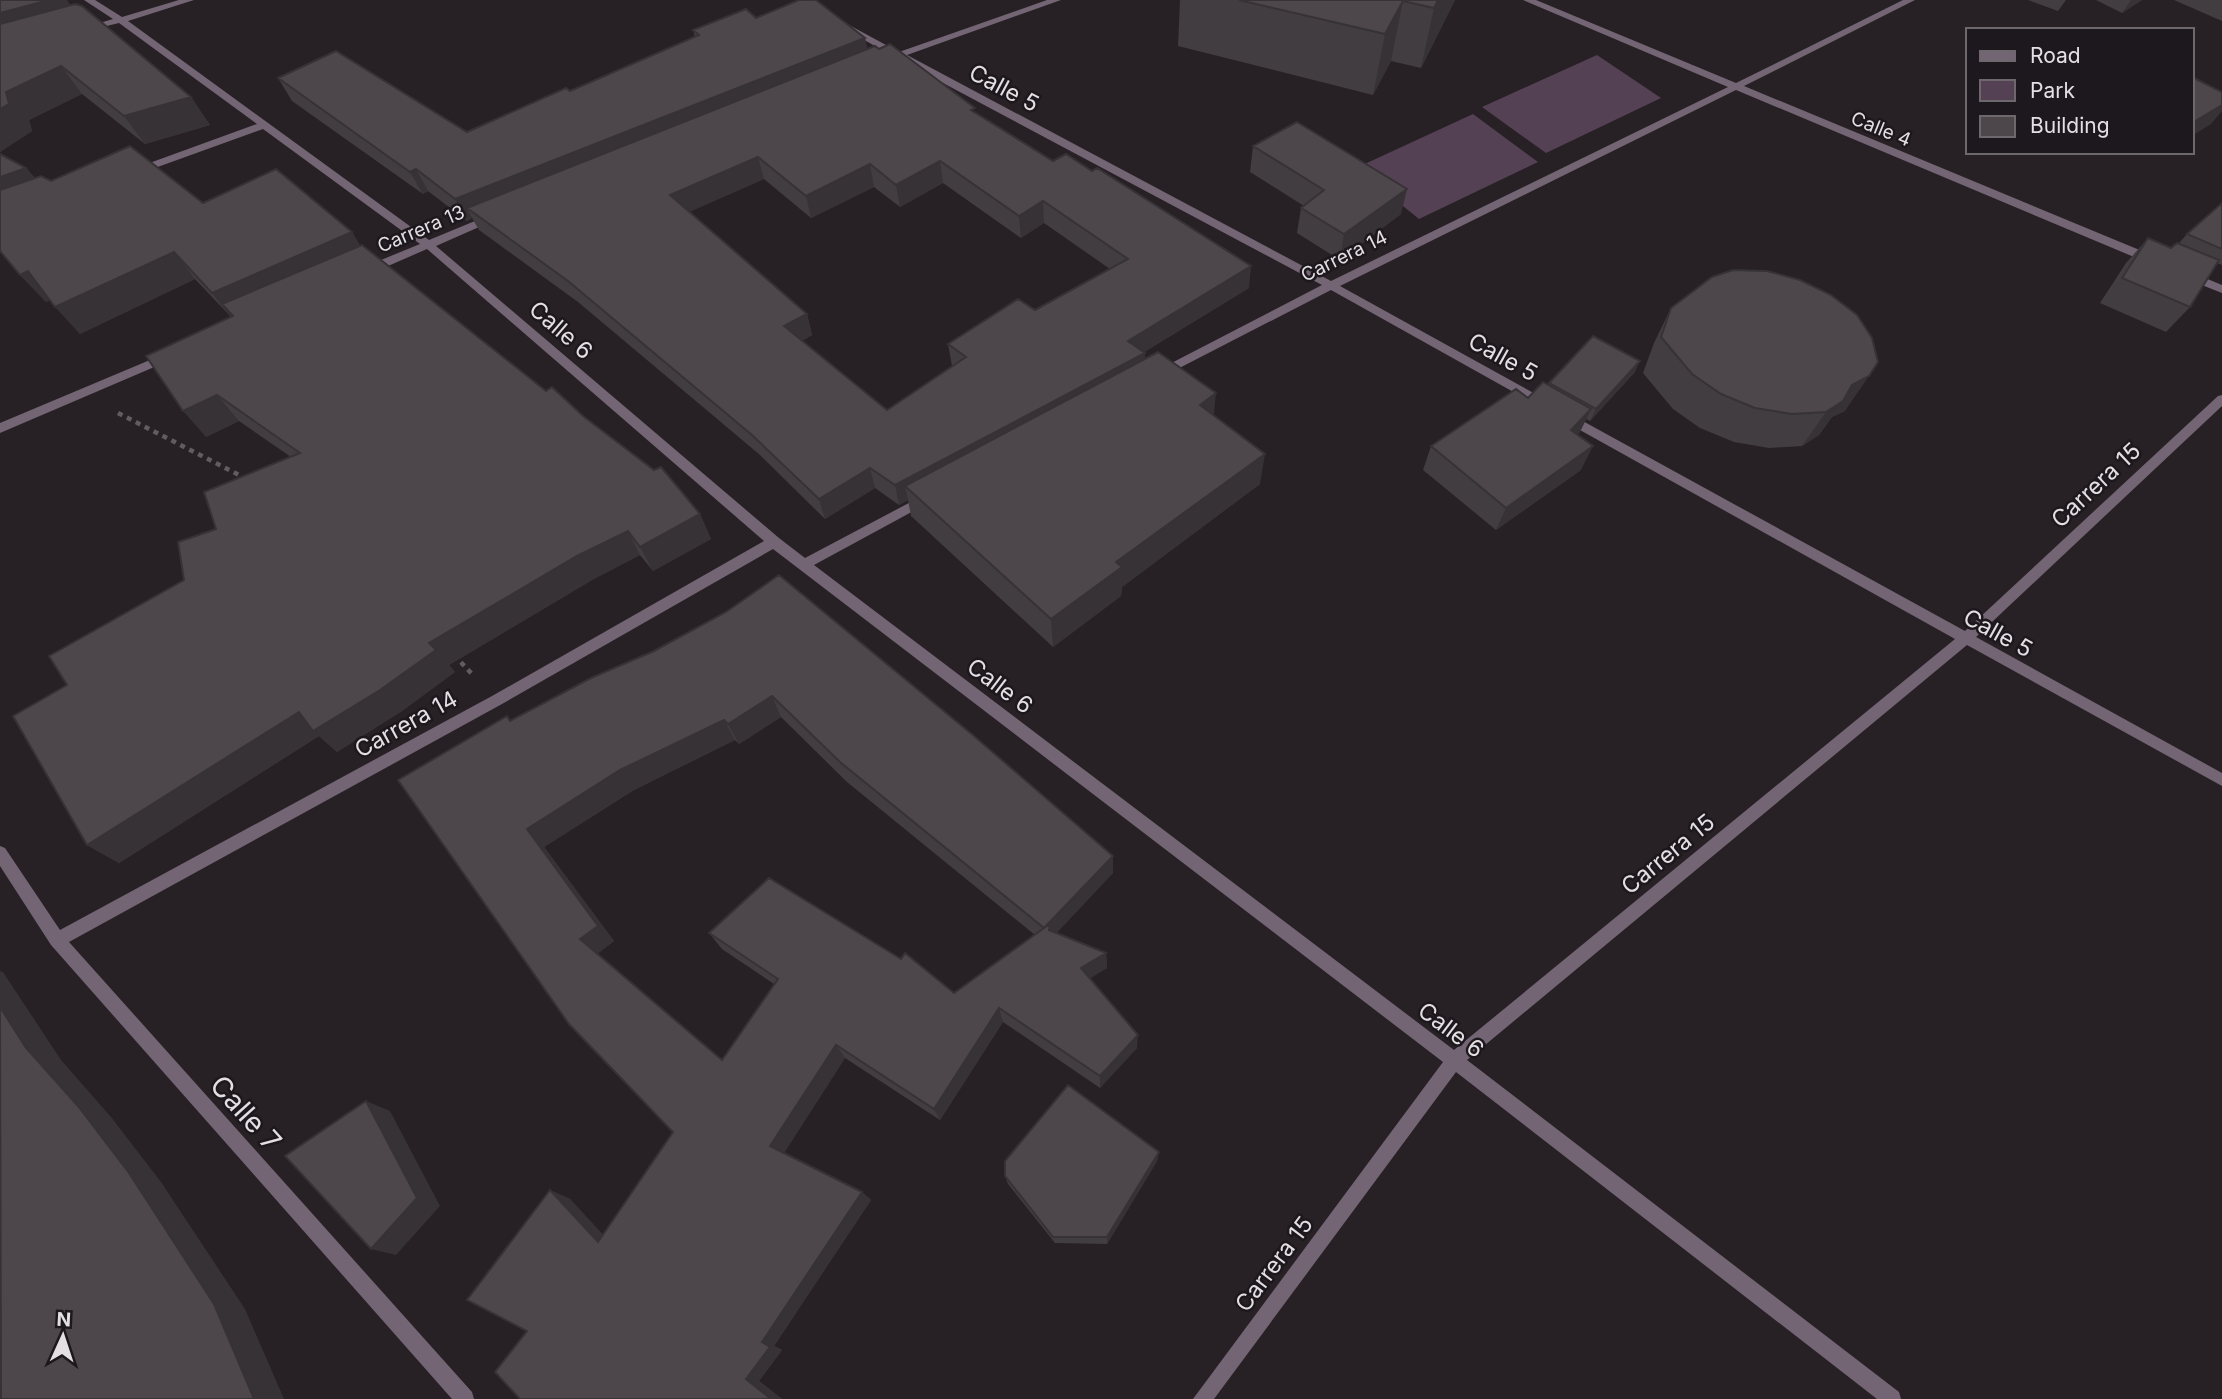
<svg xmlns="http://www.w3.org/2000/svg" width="2222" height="1399" font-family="Inter,sans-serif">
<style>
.green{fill:#554154}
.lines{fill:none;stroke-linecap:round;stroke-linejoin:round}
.path{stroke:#615c60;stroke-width:4.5;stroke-dasharray:5 5;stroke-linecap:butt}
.street{fill:#736573;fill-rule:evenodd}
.wall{fill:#423d41;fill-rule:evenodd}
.shaded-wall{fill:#363235}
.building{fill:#4d474c;stroke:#363235;stroke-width:2;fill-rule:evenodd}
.labels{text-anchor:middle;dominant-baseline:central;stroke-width:5;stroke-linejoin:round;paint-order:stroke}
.far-street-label{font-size:19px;fill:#e3dfe3;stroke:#1d181d}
.street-label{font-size:23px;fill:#e3dfe3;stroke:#1d181d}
.near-street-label{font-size:28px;fill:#e3dfe3;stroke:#1d181d}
</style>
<rect width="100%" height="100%" fill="#272126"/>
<!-- green -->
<path class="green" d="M 1597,55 L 1661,98 L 1546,153 L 1482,107 Z
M 1473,114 L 1538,162 L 1419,219 L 1356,168 Z"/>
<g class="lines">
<!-- path -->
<path class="path" d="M 118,413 L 247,479
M 454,655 L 472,674"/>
<!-- street -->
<path class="street" d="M 84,0 L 95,0 L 122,17 L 179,0 L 194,0 L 128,21 L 429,240 L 487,216 L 495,216 L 495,220 L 436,246 L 779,538 L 805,558 L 922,496 L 930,496 L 932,499 L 930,502 L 814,565 L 1454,1050 L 1955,639 L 1562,420 L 1560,417 L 1562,414 L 1570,414 L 1965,631 L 2218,396 L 2222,395 L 2222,406 L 1976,637 L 2222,773 L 2222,786 L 1967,645 L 1467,1060 L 1899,1392 L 1901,1399 L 1877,1399 L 1456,1072 L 1214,1399 L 1193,1399 L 1443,1062 L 773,549 L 502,704 L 69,942 L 472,1392 L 474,1399 L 452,1399 L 51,945 L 0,866 L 0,846 L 5,848 L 60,930 L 492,696 L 764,541 L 427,249 L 372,273 L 364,273 L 364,267 L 420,244 L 263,129 L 141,173 L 133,173 L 133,169 L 257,124 L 119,23 L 86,31 L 86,27 L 113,19 Z
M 1047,0 L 1061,0 L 907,55 L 1331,281 L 1728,87 L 1523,0 L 1536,0 L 1736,83 L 1903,0 L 1915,0 L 1744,86 L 2154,256 L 2155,259 L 2150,263 L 2146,262 L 1736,90 L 1340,286 L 1550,402 L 1552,405 L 1550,408 L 1542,408 L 1331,290 L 1160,378 L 1154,374 L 1156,371 L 1322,285 L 898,59 L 890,59 L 888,57 L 891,55 L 841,27 L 849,25 L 899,52 Z
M 2188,271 L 2222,285 L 2222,293 L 2184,278 L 2182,275 Z
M 169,352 L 175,356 L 173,359 L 0,433 L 0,423 Z"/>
</g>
<!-- wall -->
<path class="wall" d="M 0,0 L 71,5 L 191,97 L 210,125 L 145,144 L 82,94 L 29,120 L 32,131 L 0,152 Z
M 1180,0 L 1455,0 L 1421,68 L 1391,61 L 1373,95 L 1178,46 Z
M 2028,0 L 2066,0 L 2058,11 Z
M 2096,0 L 2142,0 L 2122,13 Z
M 2174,0 L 2222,0 L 2222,21 Z
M 756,18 L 865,38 L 867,49 L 975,112 L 1249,288 L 1144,352 L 1145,353 L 1144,359 L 1214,415 L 1260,484 L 1122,587 L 1121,596 L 1053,647 L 911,516 L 908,500 L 899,505 L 875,488 L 825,519 L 760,455 L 578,302 L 479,230 L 472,218 L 467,221 L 428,191 L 423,194 L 292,101 L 278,78 L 467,132 L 570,91 L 695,37 L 693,30 ZM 764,179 L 811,218 L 874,187 L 900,207 L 943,183 L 1021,238 L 1044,223 L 1110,269 L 1035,310 L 948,344 L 952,366 L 887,410 L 802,341 L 812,335 L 807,314 L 689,212 Z
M 1253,146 L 1401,214 L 1340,260 L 1297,233 L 1301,208 L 1304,206 L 1250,172 Z
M 26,168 L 35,178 L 203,203 L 352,232 L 360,246 L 546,391 L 583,416 L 700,514 L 711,539 L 653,571 L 640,555 L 592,580 L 449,665 L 455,672 L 402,711 L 337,752 L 319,736 L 119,863 L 87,845 L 67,685 L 184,580 L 216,529 L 291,457 L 239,421 L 206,437 L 231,317 L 195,279 L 80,334 L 50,300 L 46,302 L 20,275 Z
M 2222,203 L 2222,265 L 2217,263 L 2190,307 L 2166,332 L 2100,303 L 2126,263 L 2148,238 L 2171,248 L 2179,243 L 2187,234 Z
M 1671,308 L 1845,411 L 1832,417 L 1819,435 L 1802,446 L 1769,448 L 1734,442 L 1700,428 L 1673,409 L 1643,373 L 1654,343 Z
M 1640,361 L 1634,373 L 1590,421 L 1586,419 L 1578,435 L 1581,470 L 1496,530 L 1423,470 L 1431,446 L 1528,398 L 1548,385 L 1549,383 Z
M 726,612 L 1113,856 L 1113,873 L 1056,933 L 1106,953 L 1107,968 L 1090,978 L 1137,1048 L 1100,1088 L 1003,1022 L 940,1120 L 845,1058 L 784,1153 L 862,1192 L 871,1200 L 774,1346 L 782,1350 L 759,1381 L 782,1399 L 520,1399 L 527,1331 L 550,1190 L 570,1199 L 603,1235 L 673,1132 L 569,1024 L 510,721 L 654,651 ZM 781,717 L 847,782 L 1035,935 L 954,993 L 709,933 L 722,949 L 774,984 L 722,1060 L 597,954 L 614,941 L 544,847 L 634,790 L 735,740 L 739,744 Z
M 1159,1152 L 1157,1161 L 1107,1244 L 1055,1243 L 1008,1184 L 1005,1176 Z"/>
<!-- shaded-wall -->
<path class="shaded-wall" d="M 49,0 L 67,0 L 84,24 L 0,47 L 0,13 Z
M 1438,0 L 1455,0 L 1421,68 L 1434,8 Z
M 2131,0 L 2142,0 L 2122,13 Z
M 1403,1 L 1391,61 L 1373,95 L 1385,34 Z
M 865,38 L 869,60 L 467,208 L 472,218 L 467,221 L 455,199 Z
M 61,66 L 82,94 L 29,120 L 32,131 L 0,152 L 0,109 L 6,92 Z
M 191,97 L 210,125 L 145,144 L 124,116 Z
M 2222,105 L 2222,111 L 2211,124 L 2192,136 L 2192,123 Z
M 758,157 L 764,179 L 677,217 L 670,195 Z
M 940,161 L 943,183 L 900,207 L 896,185 Z
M 870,164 L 874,187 L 811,218 L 806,196 Z
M 26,168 L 50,195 L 0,213 L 0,177 Z
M 416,169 L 428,191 L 423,194 L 410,172 Z
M 1407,189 L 1401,214 L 1340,260 L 1344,234 Z
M 1043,201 L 1044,223 L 1021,238 L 1019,216 Z
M 352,232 L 369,260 L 222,304 L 234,320 L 233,320 L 212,293 Z
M 174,252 L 195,279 L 80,334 L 55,307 Z
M 1251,266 L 1249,288 L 1130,361 L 1145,353 L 1144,374 L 905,486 L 908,500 L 899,505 L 895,485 Z
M 28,271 L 53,298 L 46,302 L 20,275 Z
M 807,314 L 812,335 L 790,348 L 784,326 Z
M 1640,361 L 1634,373 L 1590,421 L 1596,409 Z
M 1869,376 L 1845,411 L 1832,417 L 1819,435 L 1802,446 L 1826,412 L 1852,385 Z
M 1216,393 L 1213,424 L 1200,405 Z
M 217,395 L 239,421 L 206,437 L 183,411 Z
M 1591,409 L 1580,432 L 1560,454 L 1571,430 Z
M 1593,446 L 1581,470 L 1496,530 L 1506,508 Z
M 1265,454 L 1260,484 L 1122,587 L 1121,596 L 1053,647 L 1051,619 L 1116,562 Z
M 870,468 L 875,488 L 825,519 L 819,499 Z
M 700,514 L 711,539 L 653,571 L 640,547 Z
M 628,531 L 640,555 L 592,580 L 449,665 L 455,672 L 402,711 L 337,752 L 319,736 L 119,863 L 87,845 L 299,712 L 429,643 L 577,556 Z
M 772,696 L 781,717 L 739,744 L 728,724 Z
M 724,720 L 735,740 L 634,790 L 544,847 L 614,941 L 596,955 L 580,939 L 527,829 L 620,770 Z
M 1113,856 L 1113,873 L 1052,938 L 1044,928 Z
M 1106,953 L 1107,968 L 1082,983 L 1081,968 Z
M 0,971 L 3,972 L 61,1060 L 111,1117 L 161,1182 L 245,1309 L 284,1399 L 254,1399 L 0,1007 Z
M 999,1008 L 1003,1022 L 940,1120 L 934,1109 Z
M 1138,1035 L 1137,1048 L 1100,1088 L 1100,1076 Z
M 836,1045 L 845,1058 L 782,1156 L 770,1146 Z
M 366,1101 L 390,1111 L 440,1206 L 396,1255 L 371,1249 Z
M 1159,1152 L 1157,1161 L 1107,1244 L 1107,1237 Z
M 550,1190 L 570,1199 L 616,1249 L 598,1242 Z
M 862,1192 L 871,1200 L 774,1346 L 782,1350 L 759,1381 L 782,1399 L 771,1399 L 746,1379 L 762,1342 Z"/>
<!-- building -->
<path class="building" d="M 0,0 L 49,0 L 0,13 Z
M 799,0 L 816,0 L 865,38 L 455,199 L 416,169 L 410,172 L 278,78 L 336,51 L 467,132 L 566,88 L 570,91 L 699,35 L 693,30 L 746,9 L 756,18 Z
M 1239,0 L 1438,0 L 1434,8 L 1403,1 L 1385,34 Z
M 75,4 L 82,6 L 191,97 L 124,116 L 61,66 L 6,92 L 9,104 L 0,109 L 0,24 Z
M 890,44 L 975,108 L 971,110 L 1053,161 L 1066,154 L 1092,171 L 1097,168 L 1251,266 L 1128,341 L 1145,353 L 895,485 L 870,468 L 819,499 L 752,435 L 568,281 L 467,208 L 875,46 L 879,49 ZM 758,157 L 806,196 L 870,164 L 896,185 L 940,161 L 1019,216 L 1043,201 L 1128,259 L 1035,310 L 1018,299 L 948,344 L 966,357 L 887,410 L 784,326 L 807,314 L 670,195 Z
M 2192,77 L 2222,92 L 2222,105 L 2192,123 Z
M 1297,122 L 1407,189 L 1344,234 L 1301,208 L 1324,190 L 1253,146 Z
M 130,146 L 203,203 L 276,169 L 352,232 L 212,293 L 174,252 L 55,307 L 28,271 L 20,275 L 0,251 L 0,190 L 41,176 L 51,181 Z
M 0,154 L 26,168 L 0,177 Z
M 2222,203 L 2222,249 L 2187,234 Z
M 2148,238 L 2171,248 L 2177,243 L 2219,260 L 2190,307 L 2122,278 Z
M 362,245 L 546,391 L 552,387 L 583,416 L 654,470 L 661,467 L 700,514 L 640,547 L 628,531 L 577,556 L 429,643 L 436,650 L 380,690 L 313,731 L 299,712 L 87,845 L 13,716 L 67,685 L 49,656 L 184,580 L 178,542 L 216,529 L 204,492 L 300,453 L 217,395 L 183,411 L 146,356 L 233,316 L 222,304 Z
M 1733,270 L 1767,271 L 1800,280 L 1831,295 L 1857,315 L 1872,338 L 1878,362 L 1869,376 L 1852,385 L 1843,401 L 1826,412 L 1792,414 L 1755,408 L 1721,394 L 1692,374 L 1661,337 L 1671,308 L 1712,277 Z
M 1593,336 L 1640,361 L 1596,409 L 1549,383 Z
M 1158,352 L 1216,393 L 1200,405 L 1265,454 L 1116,562 L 1122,567 L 1051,619 L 905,486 Z
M 1543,382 L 1591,409 L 1571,430 L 1593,446 L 1506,508 L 1431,446 L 1516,389 L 1528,398 Z
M 779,575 L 974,736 L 1113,856 L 1044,928 L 1050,924 L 1049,930 L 1106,953 L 1081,968 L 1138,1035 L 1100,1076 L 999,1008 L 934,1109 L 836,1045 L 770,1146 L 862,1192 L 762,1342 L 770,1347 L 746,1379 L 771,1399 L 520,1399 L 495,1372 L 527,1331 L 467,1300 L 550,1190 L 598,1242 L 673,1132 L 569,1024 L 398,780 L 507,716 L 510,721 L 591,678 L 654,651 L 726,612 ZM 772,696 L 840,762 L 1044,928 L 954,993 L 905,953 L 901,959 L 769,878 L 709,933 L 778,979 L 722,1060 L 580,939 L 598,926 L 527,829 L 620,770 L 724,720 L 728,724 Z
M 0,1007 L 26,1048 L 78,1106 L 129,1173 L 214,1304 L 254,1399 L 1,1399 Z
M 1068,1085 L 1159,1152 L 1107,1237 L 1053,1237 L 1005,1176 L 1005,1161 Z
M 366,1101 L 417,1198 L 371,1249 L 285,1156 Z"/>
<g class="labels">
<!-- far-street labels -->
<g class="far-street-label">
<text transform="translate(1881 129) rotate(22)">Calle 4</text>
<text transform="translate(421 229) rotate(-23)">Carrera 13</text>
<text transform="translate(1344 256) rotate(-26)">Carrera 14</text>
</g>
<!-- street labels -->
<g class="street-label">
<text transform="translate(1004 88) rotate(28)">Calle 5</text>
<text transform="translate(561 330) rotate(41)">Calle 6</text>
<text transform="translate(1503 357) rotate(29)">Calle 5</text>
<text transform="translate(2096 485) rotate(-43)">Carrera 15</text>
<text transform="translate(1998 633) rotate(29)">Calle 5</text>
<text transform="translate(1000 686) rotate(37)">Calle 6</text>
<text transform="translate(406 724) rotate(-29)">Carrera 14</text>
<text transform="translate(1668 854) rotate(-39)">Carrera 15</text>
<text transform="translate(1451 1030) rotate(37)">Calle 6</text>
<text transform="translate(1274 1264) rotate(-53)">Carrera 15</text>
</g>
<!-- near-street labels -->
<g class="near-street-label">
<text transform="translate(246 1113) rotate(48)">Calle 7</text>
</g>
</g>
<!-- legend -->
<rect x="1966" y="28" width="228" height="126" fill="#1d181d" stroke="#6c686c" stroke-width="2"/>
<rect x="1980" y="51" width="35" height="10" fill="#736573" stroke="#6c686c" stroke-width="2"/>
<text x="2030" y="63" font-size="21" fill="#e3dfe3">Road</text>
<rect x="1980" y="80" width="35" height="21" fill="#554154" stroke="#6c686c" stroke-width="2"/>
<text x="2030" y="98" font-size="21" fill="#e3dfe3">Park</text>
<rect x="1980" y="116" width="35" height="21" fill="#4d474c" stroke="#6c686c" stroke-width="2"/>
<text x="2030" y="133" font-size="21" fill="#e3dfe3">Building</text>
<!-- north arrow -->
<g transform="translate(63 1336) rotate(3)" stroke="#1d181d" stroke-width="5" paint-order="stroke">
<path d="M0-5L12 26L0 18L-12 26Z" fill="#e3dfe3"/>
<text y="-10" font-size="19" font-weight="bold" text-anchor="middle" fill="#e3dfe3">N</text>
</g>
</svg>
